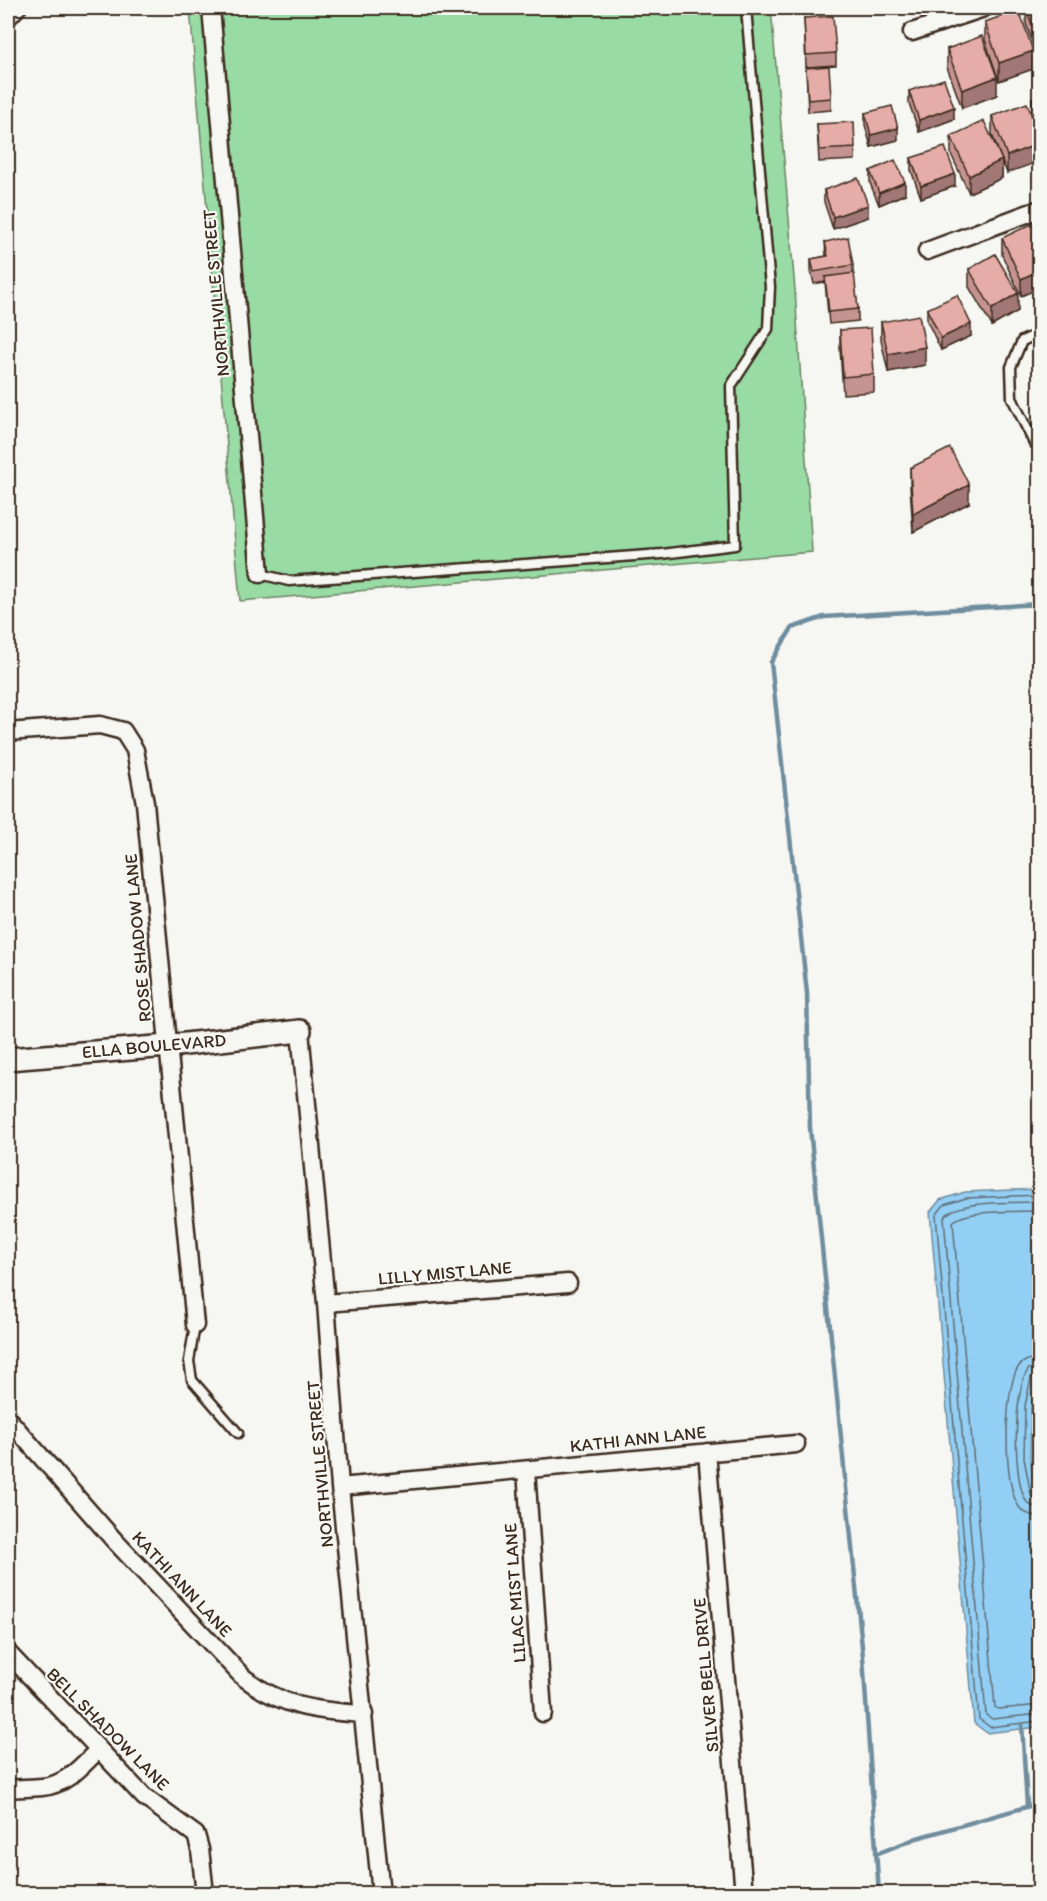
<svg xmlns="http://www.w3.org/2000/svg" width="1047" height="1901" font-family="Itim,sans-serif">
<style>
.green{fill:#99dba5;stroke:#6a8262;stroke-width:1.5}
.water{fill:#93cff4;stroke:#708d9e;stroke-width:1.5}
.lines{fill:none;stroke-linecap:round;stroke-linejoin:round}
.shore{stroke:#5e6c74;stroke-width:1.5}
.stream{stroke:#708d9e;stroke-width:4.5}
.service-casing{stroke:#3b2a1e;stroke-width:13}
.minor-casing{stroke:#3b2a1e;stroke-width:21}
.tertiary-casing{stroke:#3b2a1e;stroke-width:26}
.service{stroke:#f6f6f2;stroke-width:8}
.minor{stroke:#f6f6f2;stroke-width:16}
.tertiary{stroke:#f6f6f2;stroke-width:21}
.wall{fill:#c69490;stroke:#3b2a1e;stroke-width:1.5}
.shaded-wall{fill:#a17875;stroke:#3b2a1e;stroke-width:1.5}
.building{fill:#e6aca7;stroke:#3b2a1e;stroke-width:1.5}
.labels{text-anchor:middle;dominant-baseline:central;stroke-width:4.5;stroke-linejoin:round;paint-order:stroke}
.street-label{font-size:18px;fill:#3b2a1e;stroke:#f6f6f2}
</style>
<rect width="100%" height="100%" fill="#f6f6f2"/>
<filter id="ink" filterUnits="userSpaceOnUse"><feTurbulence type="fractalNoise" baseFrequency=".0167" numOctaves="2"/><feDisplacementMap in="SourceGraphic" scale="12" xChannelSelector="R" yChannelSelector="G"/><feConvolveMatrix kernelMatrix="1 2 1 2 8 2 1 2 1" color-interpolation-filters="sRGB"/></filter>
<g filter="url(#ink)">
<!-- green -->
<path class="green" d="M 190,8 L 771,8 L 795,290 L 812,552 L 240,601 Z"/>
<!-- water -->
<path class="water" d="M 1039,1189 L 1040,1368 L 1031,1407 L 1030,1458 L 1040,1507 L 1039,1727 L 987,1733 L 974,1723 L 930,1212 L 940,1200 L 965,1192 Z"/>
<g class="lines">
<!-- shore -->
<path class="shore" d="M 1040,1195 L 966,1198 L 944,1205 L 936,1215 L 979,1719 L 990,1727 L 1040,1721
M 1040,1202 C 1018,1203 955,1199 944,1218 L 986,1715 L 992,1719 L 1040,1714
M 1040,1211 C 1020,1212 966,1209 953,1222 L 995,1707 L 998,1709 L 1040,1705
M 1040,1357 C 1031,1358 1024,1360 1019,1366 C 1003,1387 1003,1487 1019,1507 C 1024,1514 1031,1516 1040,1516
M 1040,1366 L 1029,1369 C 1013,1385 1012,1485 1027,1502 C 1030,1506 1034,1507 1040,1507
M 1040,1374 L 1035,1374 L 1031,1378 L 1025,1406 L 1024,1458 L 1031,1495 L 1034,1499 L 1040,1499"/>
<!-- stream -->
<path class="stream" d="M 1022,1724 L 1027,1806
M 876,1854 L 917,1838 L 1040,1803
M 879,1894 L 863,1657 L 810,1128 L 807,993 L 771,662 L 792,628 L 824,617 L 1040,604"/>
<defs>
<path id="service" d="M 8,23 L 22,8
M 1034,443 L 1012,398 L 1011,367 L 1022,341 L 1040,333
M 260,574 L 289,581 L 662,554 L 735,545 L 731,386 L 768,329 L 770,287 L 746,8
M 195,1325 L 189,1361 L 192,1380 L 238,1433"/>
<path id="minor" d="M 211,8 L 260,574
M 912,32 L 984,8
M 927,251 L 1040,209
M 8,732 L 100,725 L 123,731 L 135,750 L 145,803 L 195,1325
M 300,1031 L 326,1303 L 340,1487 L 381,1894
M 326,1303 L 568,1283
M 8,1419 L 114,1540 L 243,1677 C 282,1707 315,1711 364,1714
M 707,1452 L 744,1894
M 526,1470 L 543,1713
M 340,1487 L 796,1444
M 8,1653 L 144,1797 L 196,1835 L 200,1849 L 205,1894
M 8,1789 C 19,1788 30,1788 42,1787 C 66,1785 82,1766 98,1750"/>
<path id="tertiary" d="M 8,1059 L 168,1046 L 300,1031"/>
</defs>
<!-- service casing -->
<use href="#service" class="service-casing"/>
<!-- minor casing -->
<use href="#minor" class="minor-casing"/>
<!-- tertiary casing -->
<use href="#tertiary" class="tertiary-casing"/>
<!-- service -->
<use href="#service" class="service"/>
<!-- minor -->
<use href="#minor" class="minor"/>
<!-- tertiary -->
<use href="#tertiary" class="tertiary"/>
</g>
<!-- wall -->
<path class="wall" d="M 1026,8 L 1040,8 L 1040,64 L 1026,24 Z
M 804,18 L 836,53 L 836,65 L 806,67 Z
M 985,22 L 1033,69 L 999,81 L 985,40 Z
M 947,49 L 997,95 L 962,108 L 947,67 Z
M 806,68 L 831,98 L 831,110 L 808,112 Z
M 909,91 L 954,119 L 919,132 L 909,103 Z
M 1040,95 L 1040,136 L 1007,173 L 1002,161 L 1002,178 L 969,193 L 951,154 L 951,136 L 1001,158 L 992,134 L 992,116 L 1032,115 L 1032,98 Z
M 865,113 L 898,140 L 871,147 L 865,125 Z
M 817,124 L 855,148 L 855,160 L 819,162 Z
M 911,158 L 955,186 L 921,198 L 911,170 Z
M 870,171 L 905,194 L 879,205 L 870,183 Z
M 824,190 L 868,217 L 833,229 L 824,202 Z
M 1040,230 L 1021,296 L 1002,255 L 1002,238 Z
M 825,242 L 853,265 L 853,273 L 858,309 L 858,321 L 829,324 L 825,282 L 814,284 L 811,271 L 811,259 L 826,256 Z
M 969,269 L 1018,311 L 992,326 L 969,287 Z
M 927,309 L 971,336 L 941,350 L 927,321 Z
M 881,322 L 925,365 L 888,372 L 881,340 Z
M 840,330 L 874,374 L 874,392 L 843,394 L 840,348 Z
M 910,468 L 969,503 L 913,532 L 910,486 Z"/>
<!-- shaded-wall -->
<path class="shaded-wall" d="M 812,8 L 822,8 L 812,11 Z
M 1033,51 L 1033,69 L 999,81 L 999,63 Z
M 997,77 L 997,95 L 962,108 L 962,90 Z
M 954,107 L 954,119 L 919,132 L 919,120 Z
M 898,128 L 898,140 L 871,147 L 871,135 Z
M 1040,143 L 1040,161 L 1007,173 L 1007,156 Z
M 1002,160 L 1002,178 L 969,193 L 969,176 Z
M 955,174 L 955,186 L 921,198 L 921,186 Z
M 905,182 L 905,194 L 879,205 L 879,193 Z
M 868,205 L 868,217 L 833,229 L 833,217 Z
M 1040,270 L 1040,288 L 1021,296 L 1021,279 Z
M 1018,293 L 1018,311 L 992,326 L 992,309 Z
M 971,324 L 971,336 L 941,350 L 941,338 Z
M 925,347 L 925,365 L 888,372 L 888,354 Z
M 969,485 L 969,503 L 913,532 L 913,514 Z"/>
<!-- building -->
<path class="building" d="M 1026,8 L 1040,8 L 1040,46 Z
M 1019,10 L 1033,51 L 999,63 L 985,22 Z
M 833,16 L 836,53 L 806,55 L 804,18 Z
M 982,36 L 997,77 L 962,90 L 947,49 Z
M 829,66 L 831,98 L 808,100 L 806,68 Z
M 944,79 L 954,107 L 919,120 L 909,91 Z
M 1040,95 L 1040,118 L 1032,98 Z
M 1027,103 L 1040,137 L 1040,143 L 1007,156 L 992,116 Z
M 892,106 L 898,128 L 871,135 L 865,113 Z
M 984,121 L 1002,160 L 969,176 L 951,136 Z
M 854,122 L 855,148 L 819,150 L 817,124 Z
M 945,147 L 955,174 L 921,186 L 911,158 Z
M 895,160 L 905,182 L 879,193 L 870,171 Z
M 858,178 L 868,205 L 833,217 L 824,190 Z
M 1036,222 L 1040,230 L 1040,270 L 1021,279 L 1002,238 Z
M 848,237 L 853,265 L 814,272 L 811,259 L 828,256 L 825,242 Z
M 995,254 L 1018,293 L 992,309 L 969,269 Z
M 854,273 L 858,309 L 829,312 L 825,277 Z
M 957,295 L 971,324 L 941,338 L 927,309 Z
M 919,315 L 925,347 L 888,354 L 881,322 Z
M 871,328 L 874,374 L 843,377 L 840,330 Z
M 950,448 L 969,485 L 913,514 L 910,468 Z"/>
</g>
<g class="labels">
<!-- street labels -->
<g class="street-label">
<text transform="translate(216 293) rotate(-95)">NORTHVILLE STREET</text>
<text transform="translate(138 938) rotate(-95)">ROSE SHADOW LANE</text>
<text transform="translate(154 1046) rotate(-5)">ELLA BOULEVARD</text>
<text transform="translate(445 1273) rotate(-5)">LILLY MIST LANE</text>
<text transform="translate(638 1439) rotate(-6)">KATHI ANN LANE</text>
<text transform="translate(320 1464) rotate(-95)">NORTHVILLE STREET</text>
<text transform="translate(182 1584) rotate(47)">KATHI ANN LANE</text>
<text transform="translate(515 1593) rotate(-94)">LILAC MIST LANE</text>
<text transform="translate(706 1675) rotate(-95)">SILVER BELL DRIVE</text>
<text transform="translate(108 1729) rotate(45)">BELL SHADOW LANE</text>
</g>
</g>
<!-- margin -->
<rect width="1047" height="1901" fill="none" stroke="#f6f6f2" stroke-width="30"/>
<rect x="15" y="15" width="1017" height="1871" fill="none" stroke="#3b2a1e" stroke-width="2" filter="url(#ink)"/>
</svg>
